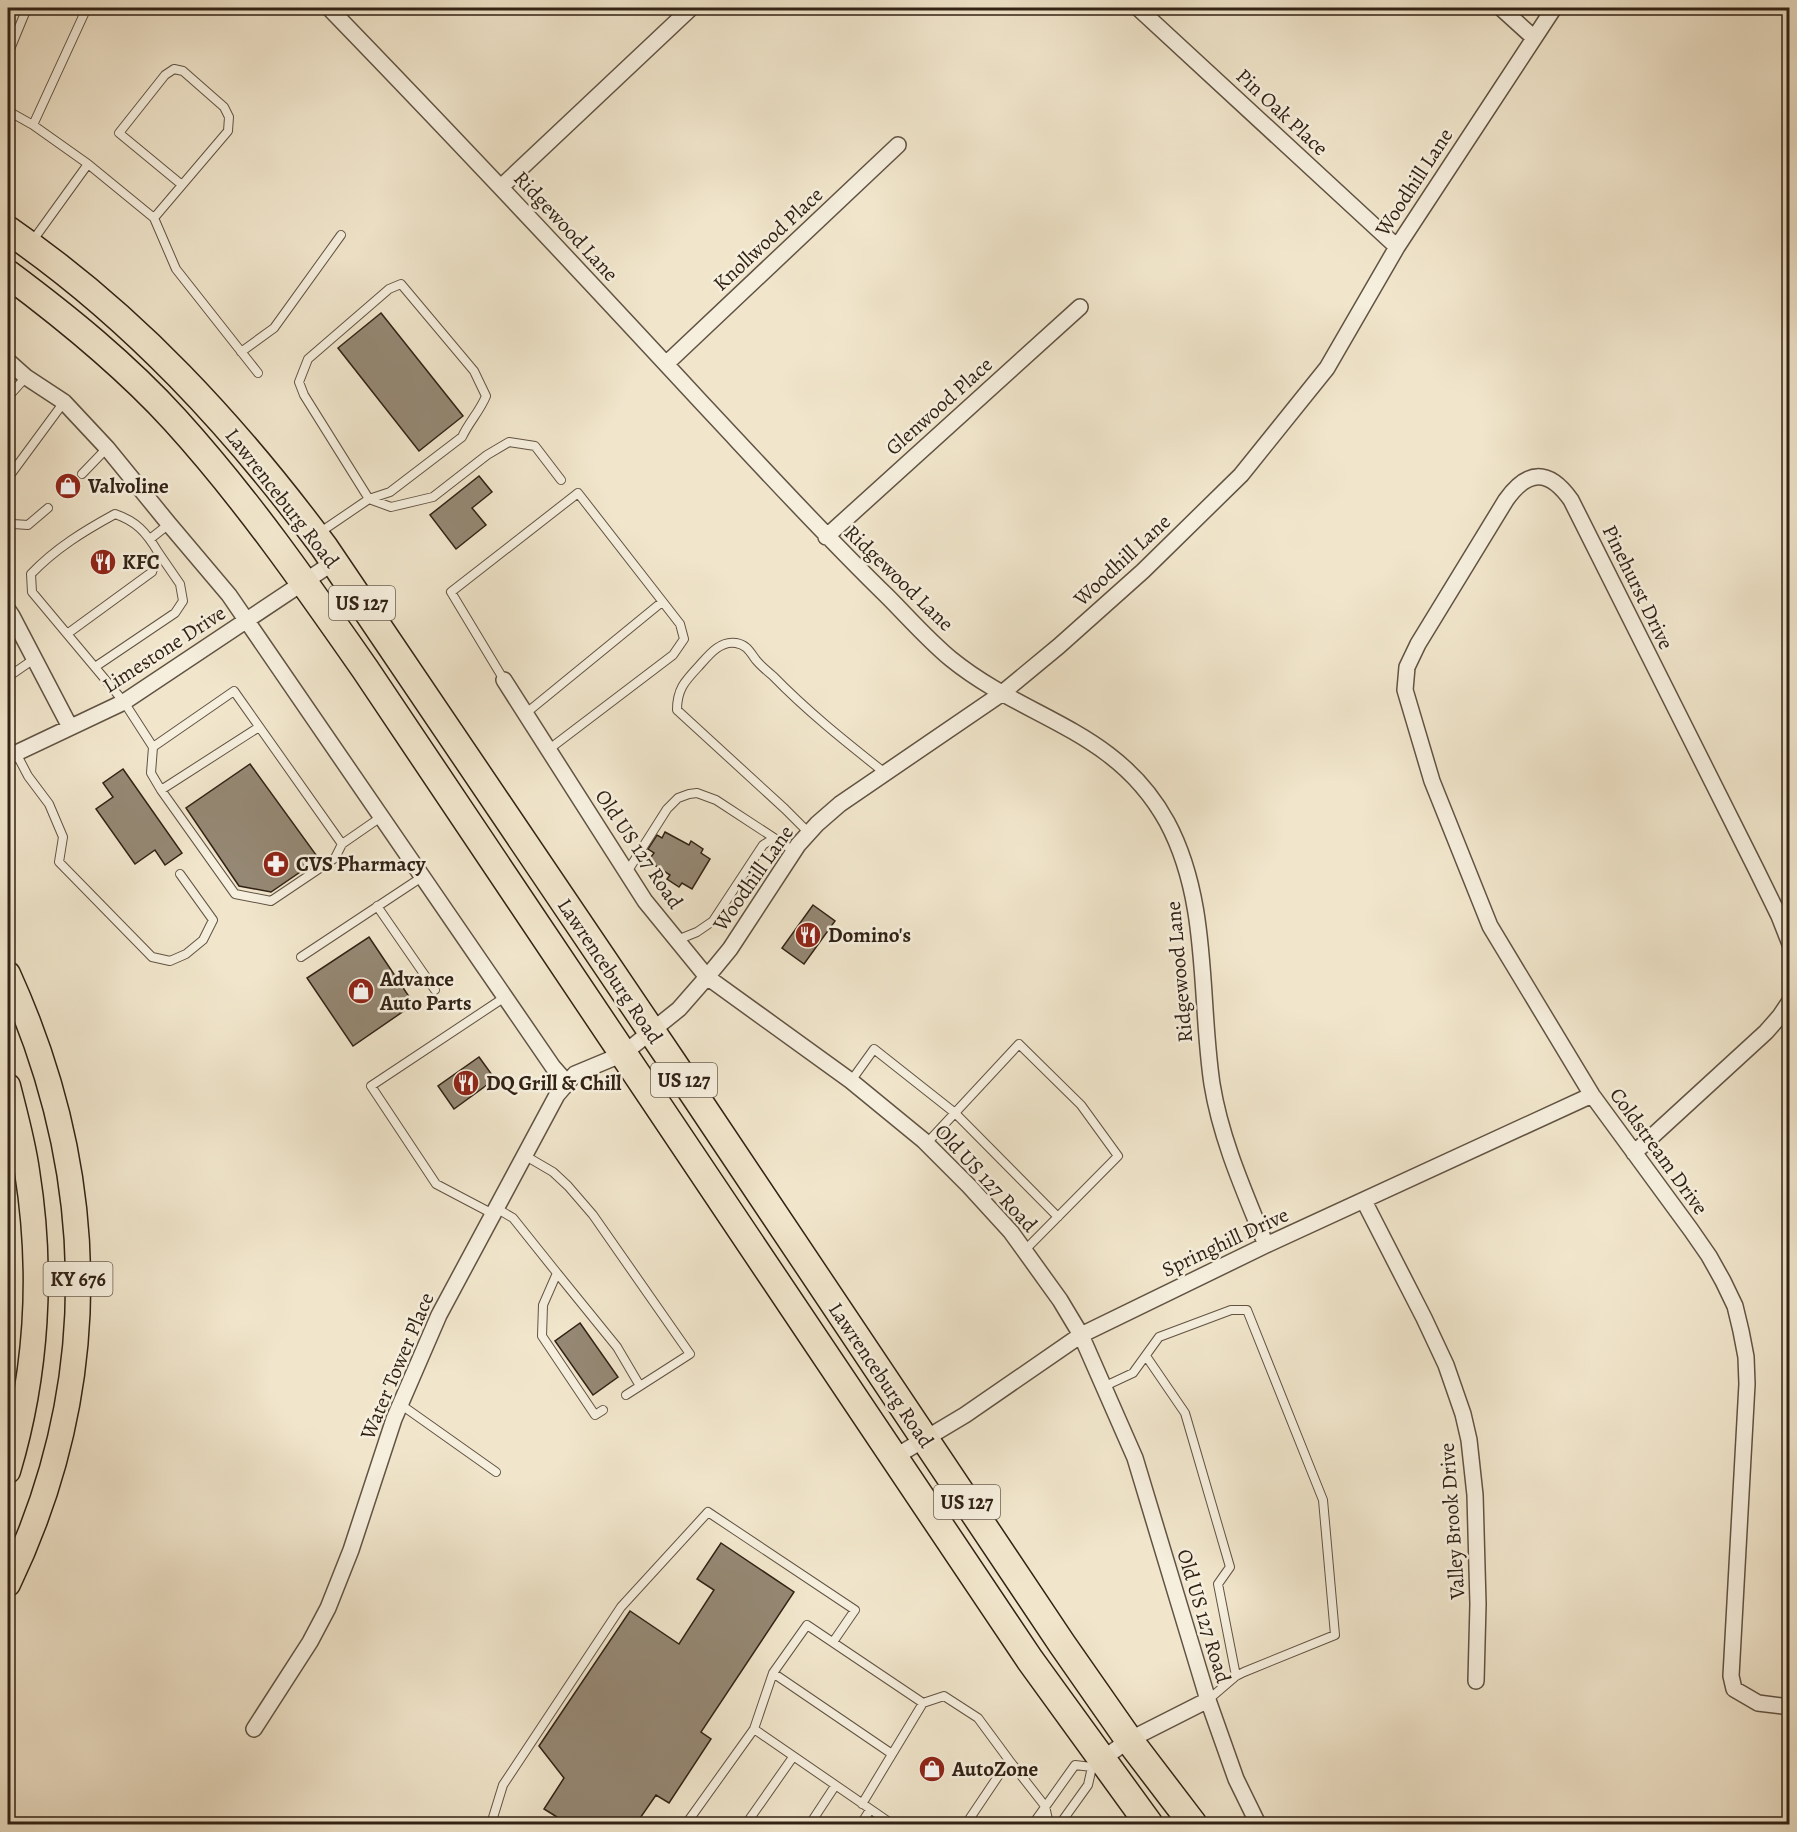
<svg xmlns="http://www.w3.org/2000/svg" width="1797" height="1832" font-family="Alegreya,serif">
<style>
.building{fill:#958874;stroke:#312215;stroke-width:1.5}
.lines{fill:none;stroke-linecap:round;stroke-linejoin:round}
.lane-casing{stroke:#615343;stroke-width:10}
.street-casing{stroke:#615343;stroke-width:18}
.primary-casing{stroke:#312215;stroke-width:27}
.highway-casing{stroke:#312215;stroke-width:30}
.lane{stroke:#f6efde;stroke-width:8}
.street{stroke:#f6efde;stroke-width:15}
.primary{stroke:#f1e6cc;stroke-width:24}
.highway{stroke:#f1e6cc;stroke-width:27}
.labels{text-anchor:middle;dominant-baseline:central;stroke-width:5;stroke-linejoin:round;paint-order:stroke}
.shield{fill:#f6efde;stroke:#6c6051;stroke-width:1.5}
.shield-label{font-size:20px;font-weight:bold;fill:#312215}
.street-label{font-size:21px;fill:#312215;stroke:#f6efde}
.poi-label{font-size:21px;font-weight:bold;fill:#312215;stroke:#f6efde;text-anchor:start}
</style>
<rect width="100%" height="100%" fill="#f1e6cc"/>
<filter id="stains"><feTurbulence type="fractalNoise" baseFrequency=".00333" numOctaves="4"/><feColorMatrix values="0 0 0 0 .2 0 0 0 0 .09 0 0 0 0 .02 0 0 0 .5 -.17"/></filter>
<radialGradient id="worn" r=".72"><stop offset=".6" stop-color="#630" stop-opacity="0"/><stop offset="1" stop-color="#630" stop-opacity=".3"/></radialGradient>
<!-- building -->
<path class="building" d="M 381,313 L 463,416 L 419,451 L 338,348 Z
M 479,476 L 492,492 L 472,508 L 486,525 L 456,549 L 430,515 Z
M 250,764 L 319,859 L 271,892 L 239,886 L 186,808 Z
M 123,769 L 182,853 L 165,865 L 155,850 L 135,864 L 96,809 L 113,797 L 103,783 Z
M 665,832 L 689,845 L 691,841 L 703,849 L 701,853 L 710,859 L 692,889 L 682,883 L 679,887 L 667,879 L 670,875 L 648,861 L 654,853 L 648,849 L 657,835 L 662,838 Z
M 813,905 L 835,921 L 804,964 L 782,948 Z
M 369,937 L 414,1004 L 353,1046 L 307,978 Z
M 479,1057 L 495,1079 L 454,1109 L 438,1086 Z
M 580,1323 L 618,1377 L 593,1395 L 555,1341 Z
M 721,1543 L 794,1592 L 701,1732 L 711,1739 L 669,1803 L 656,1795 L 636,1824 L 551,1824 L 557,1817 L 544,1809 L 564,1778 L 539,1746 L 630,1611 L 679,1644 L 714,1590 L 697,1579 Z"/>
<g class="lines">
<defs>
<path id="lane" d="M 8,54 L 27,8
M 8,111 L 33,125 L 88,164 L 154,218 L 176,269 L 258,373
M 33,125 L 84,14
M 154,218 L 228,131 L 229,117 L 224,107 L 183,71 L 174,69 L 165,75 L 119,133 L 182,185
M 31,243 L 88,164
M 241,352 L 274,328 L 341,235
M 8,397 L 26,377
M 82,474 L 107,448
M 8,478 L 64,402
M 8,522 L 13,524 L 28,525 L 48,508
M 319,533 L 369,499 L 390,492 L 462,437 C 469,422 480,411 486,396 L 474,371 L 401,284 L 389,289 L 308,359 L 299,382 L 304,395 L 369,499 L 391,507 L 433,497 L 487,455 L 509,442 L 535,446 L 561,480
M 150,539 L 169,524
M 67,634 L 152,572 L 158,552 C 146,532 136,521 115,514 C 84,531 56,548 31,574 L 32,592 L 124,702 L 153,747 L 234,691 L 342,844 L 381,817
M 95,667 L 175,613 L 183,601 L 180,584 L 158,552
M 8,677 L 34,659
M 504,680 L 451,592 L 578,493 L 680,624 L 684,639 L 673,655 L 548,750
M 525,714 L 662,602
M 153,747 L 151,773 L 161,790 L 259,727
M 16,753 L 28,776 L 49,804 L 63,837 L 59,862 L 152,957 L 170,961 L 186,954 L 203,940 L 213,920 L 180,874
M 161,790 L 235,894 L 271,901 L 335,858 L 342,844
M 809,833 L 785,809 L 677,710 C 677,689 685,681 699,666 C 708,656 720,640 736,643 C 747,645 750,652 756,660 C 761,666 767,671 773,676 C 808,712 846,742 885,773
M 627,872 L 667,809 L 678,798 L 689,794 L 697,793 L 716,800 L 794,851
M 377,906 L 435,990
M 677,940 L 697,932 L 713,921 L 763,845 L 774,838
M 301,957 L 422,877
M 851,1081 L 874,1049 L 955,1113 L 1058,1217
M 926,1144 L 1019,1044 L 1081,1105 L 1118,1156 L 1025,1250
M 524,1155 L 553,1172 L 568,1186 L 593,1215 L 690,1354 L 626,1395
M 496,1208 L 513,1218 L 557,1273 L 543,1305 L 542,1336 L 595,1415 L 603,1410
M 493,1214 L 436,1184 L 371,1086 L 505,997
M 557,1273 L 617,1347 L 640,1386
M 1146,1356 L 1185,1413 L 1230,1567 L 1218,1584 L 1236,1676
M 1103,1387 L 1133,1373 L 1159,1337 L 1231,1310 L 1247,1310 L 1323,1500 L 1335,1635 L 1244,1672 L 1236,1676 L 1208,1700
M 400,1404 L 496,1472
M 773,1673 L 892,1754
M 754,1729 L 773,1673 L 807,1625 L 923,1703 L 944,1696 L 978,1718 L 1009,1760 L 966,1824
M 1009,1760 L 1045,1806 L 1049,1824
M 862,1804 L 923,1703
M 491,1824 L 503,1785 L 621,1607 L 708,1512 L 855,1610 L 833,1642
M 686,1824 L 754,1729 L 892,1824
M 746,1824 L 793,1757
M 810,1824 L 835,1786
M 861,1824 L 870,1810
M 1033,1824 L 1075,1765 L 1092,1767 L 1098,1762
M 1060,1824 L 1088,1785 L 1092,1767"/>
<path id="street" d="M 329,8 C 455,138 579,270 702,403 C 763,468 823,534 887,596 C 908,617 928,640 951,659 C 1026,720 1116,729 1167,822 C 1210,902 1199,997 1212,1084 C 1221,1140 1245,1193 1266,1245
M 1138,8 L 1397,247
M 1501,8 L 1534,38
M 501,187 L 691,8
M 8,361 L 26,377 L 64,402 L 107,448 L 169,524 L 229,595 L 553,1067 L 567,1083
M 666,364 L 898,145
M 826,537 L 1080,307
M 8,610 L 12,616 L 70,727
M 504,680 L 645,901 L 707,977 L 851,1081 L 923,1140 L 969,1186 L 1011,1232 L 1060,1300 L 1081,1335 L 1135,1458 L 1208,1700 L 1236,1779 L 1258,1824
M 8,757 L 124,702 L 334,562
M 1790,944 L 1779,916 L 1756,869 L 1571,500 C 1549,469 1528,469 1506,500 L 1418,644 L 1407,667 L 1405,690 L 1432,781 L 1490,926 L 1592,1095 L 1691,1230 L 1709,1256 L 1723,1281 L 1735,1306 L 1741,1331 L 1746,1357 L 1747,1384 L 1731,1676 L 1734,1689 L 1758,1703 L 1790,1707
M 1634,1153 L 1766,1032 L 1780,1016 L 1790,1001
M 1364,1201 L 1424,1318 L 1446,1365 L 1463,1414 L 1469,1440 L 1475,1495 L 1478,1604 L 1476,1681
M 893,1458 L 965,1415 L 1081,1335 L 1266,1245 L 1592,1095
M 254,1729 L 310,1642 L 328,1608 L 351,1550 L 394,1419 L 439,1315 L 557,1095 L 575,1074 L 623,1054 L 679,1009 L 707,977 L 730,949 L 798,845 L 817,824 L 840,804 L 1001,694 L 1059,646 L 1143,571 L 1241,475 L 1327,368 L 1397,247 L 1554,8
M 1101,1760 L 1129,1740 L 1208,1700"/>
<path id="primary" d="M 8,974 C 99,1174 104,1384 8,1584
M 8,1086 C 15,1114 23,1142 27,1171 C 43,1271 37,1374 8,1471"/>
<path id="highway" d="M 8,230 C 133,316 234,426 324,547 L 673,1063 L 1062,1644 L 1129,1740 L 1193,1824
M 8,274 C 67,318 125,365 175,420 C 245,497 305,583 365,669 L 1030,1660 L 1149,1824"/>
</defs>
<!-- lane casing -->
<use href="#lane" class="lane-casing"/>
<!-- street casing -->
<use href="#street" class="street-casing"/>
<!-- primary casing -->
<use href="#primary" class="primary-casing"/>
<!-- highway casing -->
<use href="#highway" class="highway-casing"/>
<!-- lane -->
<use href="#lane" class="lane"/>
<!-- street -->
<use href="#street" class="street"/>
<!-- primary -->
<use href="#primary" class="primary"/>
<!-- highway -->
<use href="#highway" class="highway"/>
</g>
<!-- icons -->
<defs>
<symbol id="shop-disc" viewBox="-11 -11 22 22"><circle r="9.5" fill="#8f2418" stroke="#f6efde"/><path d="M-5-2.5h2.3a2.7 3.5 0 0 1 5.4 0H5L5.5 6h-11ZM-1.5-2.5h3a1.5 2.3 0 0 0-3 0Z" fill="#fff"/></symbol>
<symbol id="restaurant-disc" viewBox="-11 -11 22 22"><circle r="9.5" fill="#8f2418" stroke="#f6efde"/><path d="M-5-6h1v4h1v-4h1v4h1v-4h1v5L-1.5 .5V6h-2V.5L-5-1ZM5-6V6H3V1.5H1.5Q1.5-4 5-6Z" fill="#fff"/></symbol>
<symbol id="pharmacy-disc" viewBox="-11 -11 22 22"><circle r="9.5" fill="#8f2418" stroke="#f6efde"/><path d="M-2-6h4v4h4v4h-4v4h-4v-4h-4v-4h4Z" fill="#fff"/></symbol>
</defs>
<g fill-rule="evenodd">
<use href="#shop-disc" x="53" y="471" width="30" height="30"/>
<use href="#restaurant-disc" x="88" y="547" width="30" height="30"/>
<use href="#pharmacy-disc" x="261" y="849" width="30" height="30"/>
<use href="#restaurant-disc" x="793" y="920" width="30" height="30"/>
<use href="#shop-disc" x="346" y="976" width="30" height="30"/>
<use href="#restaurant-disc" x="451" y="1068" width="30" height="30"/>
<use href="#shop-disc" x="917" y="1754" width="30" height="30"/>
</g>
<g class="labels">
<!-- shield labels -->
<g class="shield">
<rect x="329" y="586" width="66" height="34" rx="4.5"/>
<rect x="651" y="1063" width="66" height="34" rx="4.5"/>
<rect x="43.5" y="1262" width="69" height="34" rx="4.5"/>
<rect x="934" y="1485" width="66" height="34" rx="4.5"/>
</g>
<g class="shield-label">
<text x="362" y="603">US 127</text>
<text x="684" y="1080">US 127</text>
<text x="78" y="1279">KY 676</text>
<text x="967" y="1502">US 127</text>
</g>
<!-- street labels -->
<g class="street-label">
<text transform="translate(1282 112) rotate(43)">Pin Oak Place</text>
<text transform="translate(1414 182) rotate(-57)">Woodhill Lane</text>
<text transform="translate(566 226) rotate(47)">Ridgewood Lane</text>
<text transform="translate(768 239) rotate(-43)">Knollwood Place</text>
<text transform="translate(939 406) rotate(-42)">Glenwood Place</text>
<text transform="translate(282 498) rotate(52)">Lawrenceburg Road</text>
<text transform="translate(1122 560) rotate(-43)">Woodhill Lane</text>
<text transform="translate(899 578) rotate(44)">Ridgewood Lane</text>
<text transform="translate(1638 587) rotate(64)">Pinehurst Drive</text>
<text transform="translate(164 649) rotate(-33)">Limestone Drive</text>
<text transform="translate(639 849) rotate(56)">Old US 127 Road</text>
<text transform="translate(753 878) rotate(-55)">Woodhill Lane</text>
<text transform="translate(610 971) rotate(56)">Lawrenceburg Road</text>
<text transform="translate(1179 972) rotate(-95)">Ridgewood Lane</text>
<text transform="translate(1659 1151) rotate(54)">Coldstream Drive</text>
<text transform="translate(986 1178) rotate(47)">Old US 127 Road</text>
<text transform="translate(1225 1242) rotate(-25)">Springhill Drive</text>
<text transform="translate(397 1366) rotate(-67)">Water Tower Place</text>
<text transform="translate(881 1375) rotate(56)">Lawrenceburg Road</text>
<text transform="translate(1452 1521) rotate(-94)">Valley Brook Drive</text>
<text transform="translate(1204 1616) rotate(73)">Old US 127 Road</text>
</g>
<!-- poi labels -->
<g class="poi-label">
<text x="88" y="486">Valvoline</text>
<text x="122" y="562">KFC</text>
<text x="296" y="864">CVS Pharmacy</text>
<text x="828" y="935">Domino's</text>
<text x="380" y="979">Advance<tspan x="380" dy="24">Auto Parts</tspan></text>
<text x="486" y="1083">DQ Grill &amp; Chill</text>
<text x="952" y="1769">AutoZone</text>
</g>
</g>
<!-- margin -->
<rect width="1797" height="1832" fill="none" stroke="#f1e6cc" stroke-width="30"/>
<rect x="9" y="9" width="1779" height="1814" fill="none" stroke="#312215" stroke-width="3"/>
<rect x="15" y="15" width="1767" height="1802" fill="none" stroke="#312215" stroke-width="1.5"/>
<rect width="100%" height="100%" filter="url(#stains)"/>
<rect width="100%" height="100%" fill="url(#worn)"/>
</svg>
